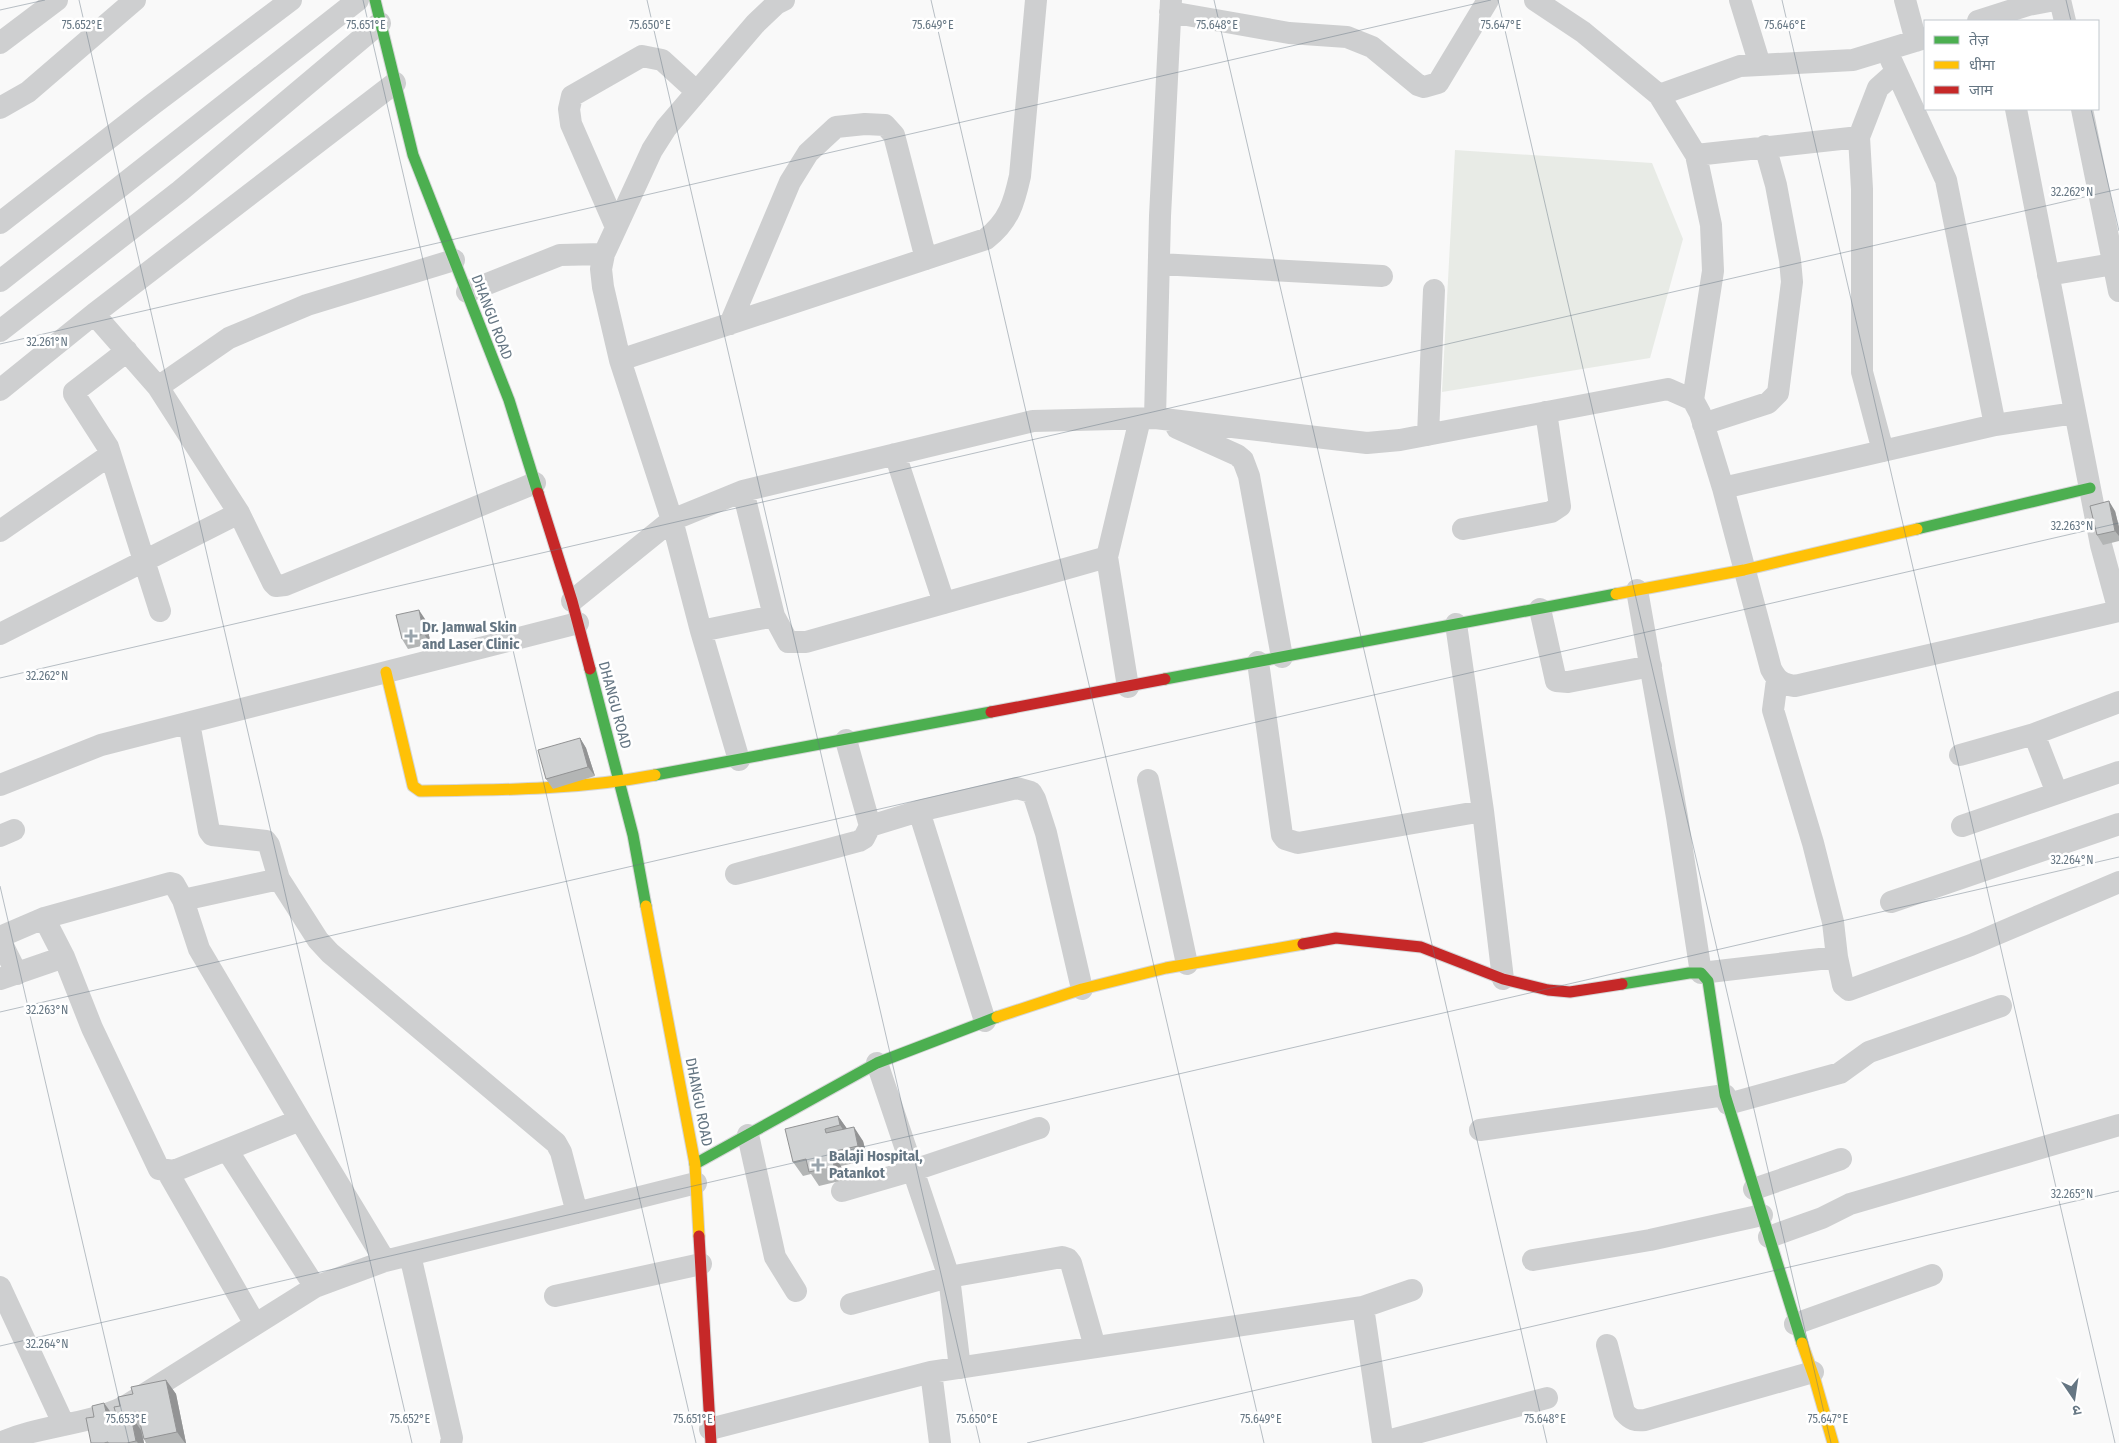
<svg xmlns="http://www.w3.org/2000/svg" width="2119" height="1443" font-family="'Fira Sans Condensed','Noto Sans Devanagari',sans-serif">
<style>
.green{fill:#e8ebe6}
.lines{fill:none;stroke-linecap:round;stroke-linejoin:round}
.fast-casing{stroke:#d5d6d7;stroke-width:13}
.slow-casing{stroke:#d5d6d7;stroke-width:13}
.jam-casing{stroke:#d5d6d7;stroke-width:13}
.street{stroke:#cecfd0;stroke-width:22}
.fast{stroke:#4caf50;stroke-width:11}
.slow{stroke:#ffc107;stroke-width:11}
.jam{stroke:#c62828;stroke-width:11}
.wall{fill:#b3b5b5}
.shaded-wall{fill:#929394}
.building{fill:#d0d2d3;stroke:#929394}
.ticks{fill:none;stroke:#657683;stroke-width:1;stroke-opacity:0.45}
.poi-dot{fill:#99a4ac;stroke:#fff;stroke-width:2}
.labels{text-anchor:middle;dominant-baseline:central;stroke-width:5;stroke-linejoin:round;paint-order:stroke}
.street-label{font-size:15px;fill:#657683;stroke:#fff}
.poi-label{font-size:15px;font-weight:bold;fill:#657683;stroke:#fff;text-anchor:start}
.ticks-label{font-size:12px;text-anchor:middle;fill:#657683;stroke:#fff;stroke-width:5;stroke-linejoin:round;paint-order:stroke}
</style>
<rect width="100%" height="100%" fill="#f9f9f9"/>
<!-- green -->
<path class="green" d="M 1455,150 L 1652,163 L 1683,239 L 1650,358 L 1442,392 Z"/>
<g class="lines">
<defs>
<path id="fast" d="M 375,0 L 413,155 L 509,400 L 538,493
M 1917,529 L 2090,488
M 590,669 L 633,835 L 646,906
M 1165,679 L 1616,594
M 655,775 L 991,712
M 1622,984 L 1689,973 L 1701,973 L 1708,981 L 1725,1095 L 1802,1343
M 695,1164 L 877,1063 L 997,1017"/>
<path id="slow" d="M 1616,594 L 1744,570 L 1917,529
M 386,672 L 413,786 L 420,791 C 499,790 577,790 655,775
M 646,906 L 695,1164 L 699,1236
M 997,1017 L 1082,989 L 1166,968 L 1303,944
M 1802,1343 L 1815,1380 L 1833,1443"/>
<path id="jam" d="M 538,493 L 572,601 L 590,669
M 991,712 L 1165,679
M 1303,944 L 1336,938 L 1421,947 L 1503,979 L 1548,990 L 1570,992 L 1622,984
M 699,1236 L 711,1443"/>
</defs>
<!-- fast casing -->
<use href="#fast" class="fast-casing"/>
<!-- slow casing -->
<use href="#slow" class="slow-casing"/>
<!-- jam casing -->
<use href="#jam" class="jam-casing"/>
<!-- street -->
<path class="street" d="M 1535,0 L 1583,32 L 1659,95
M 1740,0 L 1760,65
M 1905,0 L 1916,41
M 2060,0 L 2065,21
M 1170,12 L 1289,33 L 1347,37 L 1372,47 L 1418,85 L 1424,87 L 1438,83 L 1488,0
M 1978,21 L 2028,5 L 2055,0
M 0,43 L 57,0
M 1891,60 L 1946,180 L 1995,425
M 0,108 L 28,92 L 135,0
M 2016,109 L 2101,545 L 2119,611
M 2082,109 L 2119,291
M 1696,155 L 1859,137
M 0,223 L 153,104 L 291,0
M 616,227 L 571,124 L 569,109 L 572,96 L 642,56 L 662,60 L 697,92
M 1159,264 L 1382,276
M 2048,275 L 2119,263
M 0,281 L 358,0
M 467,292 L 560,255 L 604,254
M 94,314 L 158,387 L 239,513 L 273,583 L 276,586 L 285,585 L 535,483
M 730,324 L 790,182 L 808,153 L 836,127 L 865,124 L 885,125 L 894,135 L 926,259
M 0,331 L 180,191 L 380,23
M 127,351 L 74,392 L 74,394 L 108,447 L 160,611
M 620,360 L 986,239 C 1009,221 1014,203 1020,176 L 1036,0
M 158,387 L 229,338 L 307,305 L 454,260
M 0,390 L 94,314 L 395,83
M 1693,400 L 1713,271 L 1711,225 L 1696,155 L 1659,95 L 1740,66 L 1853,60 L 1925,38
M 1155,418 L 1367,443 L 1400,440 L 1668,389 L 1693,400 L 1700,413 L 1723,488 L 1771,669 C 1777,680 1781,684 1795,686 L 2119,611
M 1703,424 L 1768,403 L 1778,393 L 1792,282 L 1790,260 L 1776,185 L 1765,146
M 1177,428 L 1237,455 L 1243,460 L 1249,476 L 1282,657
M 1428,435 L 1434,290
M 1883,451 L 1862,372 L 1862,189 L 1859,137 L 1878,88 L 1896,72
M 895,454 L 944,603
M 1723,488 L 1995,425 L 2075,413
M 743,491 L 774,616 L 788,642 L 806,642 L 1107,557 L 1128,687
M 1463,529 L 1551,512 L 1560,506 L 1546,412
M 0,531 L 110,455
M 1107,557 L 1140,419
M 1637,590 L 1677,817 L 1701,973 L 1837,957 L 1843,985 L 1849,990 L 1971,945 L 2119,882
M 572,601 L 672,520 L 743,491 L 1033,421 L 1155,418 L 1160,216 L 1171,0
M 1540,609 L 1556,681 L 1568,682 L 1651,666
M 1456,624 L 1483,811 L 1503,979
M 701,631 L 774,616
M 0,634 L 239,513
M 1258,662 L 1282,835 L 1285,839 L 1298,843 L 1483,811
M 1777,680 L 1773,710 L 1813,843 L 1833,922 L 1837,957
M 189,723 L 209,831 L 212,835 L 266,841 L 269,845 L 279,879 L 318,940 L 330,953 L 556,1143 L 561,1152 L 577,1213
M 2034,734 L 2057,793
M 846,740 L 870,826 L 919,811 L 1017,788 L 1031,792 L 1035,799 L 1046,833 L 1082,989
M 1960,755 L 2034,734 L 2119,702
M 739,760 L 701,631 L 672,520 L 620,360 L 603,287 L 601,269 L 604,254 L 652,150 L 666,128 L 756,23 L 776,4 L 784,0
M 1148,780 L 1187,964
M 0,785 L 101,745 L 578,623
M 919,811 L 985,1021
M 1962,826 L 2119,772
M 0,836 L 14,830
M 736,874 L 859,841 L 864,838 L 870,826
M 183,900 L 279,879
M 1891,902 L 2119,824
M 44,918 L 64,957 L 92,1028 L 159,1169 L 174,1171 L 300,1120
M 17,974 L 0,940 L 2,936 L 44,918 L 170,883 L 174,884 L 183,900 L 199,949 L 300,1120 L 385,1261
M 0,979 L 64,957
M 877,1063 L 949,1277 L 960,1368
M 1728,1104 L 1840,1073 L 1869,1052 L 2001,1006
M 1480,1130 L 1725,1095
M 748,1135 L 775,1257 L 796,1291
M 227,1150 L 315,1287
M 167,1171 L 255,1324
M 1754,1189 L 1841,1159
M 842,1191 L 914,1170 L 1039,1128
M 1769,1237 L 1822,1218 L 1850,1204 L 2119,1125
M 410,1255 L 452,1438 L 451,1443
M 1533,1260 L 1650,1240 L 1762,1215
M 0,1287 L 64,1425
M 555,1296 L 701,1264
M 851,1304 L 949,1277 L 1062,1257 L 1068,1259 L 1071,1263 L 1095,1347
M 1363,1307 L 1383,1443
M 1795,1324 L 1932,1275
M 1607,1345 L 1624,1412 C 1631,1420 1635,1421 1645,1420 L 1813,1372
M 931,1372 L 940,1443
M 710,1429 L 931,1372 L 1363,1307 L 1412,1290
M 1383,1442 L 1547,1398
M 0,1443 C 39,1425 84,1426 124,1407 L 315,1287 L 385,1261 L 696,1183"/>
<!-- fast -->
<use href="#fast" class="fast"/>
<!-- slow -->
<use href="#slow" class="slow"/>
<!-- jam -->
<use href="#jam" class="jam"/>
</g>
<!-- wall -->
<path class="wall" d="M 2115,511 L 2119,527 L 2119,541 L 2103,545 L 2097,535 Z
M 425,619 L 431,644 L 408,649 L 402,639 Z
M 580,738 L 586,748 L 595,776 L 553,789 L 546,779 Z
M 838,1116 L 847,1129 L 863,1141 L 868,1160 L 841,1166 L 844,1180 L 819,1186 L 811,1174 L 803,1176 L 793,1162 Z
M 166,1380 L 176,1394 L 186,1443 L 146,1443 L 144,1439 L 142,1430 L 144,1443 L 91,1443 L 94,1417 L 104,1403 L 113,1415 L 116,1414 L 120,1406 L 133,1394 Z"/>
<!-- shaded-wall -->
<path class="shaded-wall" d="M 2109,501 L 2115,511 L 2119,527 L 2119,536 L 2115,531 Z
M 419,610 L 425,619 L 431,644 L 424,634 Z
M 580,738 L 586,748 L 595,776 L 588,767 Z
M 838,1116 L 848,1130 L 850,1140 L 840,1125 Z
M 854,1127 L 863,1141 L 868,1160 L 858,1146 Z
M 831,1152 L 841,1166 L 844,1180 L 834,1166 Z
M 166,1380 L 176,1394 L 186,1443 L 185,1443 L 177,1432 Z
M 104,1403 L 114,1417 L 107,1416 Z
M 131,1416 L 141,1430 L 144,1443 L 138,1443 L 136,1441 Z"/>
<!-- building -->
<path class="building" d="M 2109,501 L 2115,531 L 2097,535 L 2090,506 Z
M 419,610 L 424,634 L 402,639 L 396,615 Z
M 580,738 L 588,767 L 546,779 L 538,750 Z
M 838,1116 L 840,1125 L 825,1129 L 826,1133 L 854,1127 L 858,1146 L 831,1152 L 834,1166 L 809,1172 L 806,1159 L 793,1162 L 785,1129 Z
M 166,1380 L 177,1432 L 144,1439 L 138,1415 L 131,1416 L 136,1441 L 127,1443 L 108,1443 L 108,1442 L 104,1443 L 91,1443 L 86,1418 L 94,1417 L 92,1406 L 104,1403 L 107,1416 L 116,1414 L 114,1407 L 120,1406 L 118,1397 L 133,1394 L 131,1387 Z"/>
<!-- ticks -->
<path class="ticks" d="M 79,0 L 412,1443M 363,0 L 696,1443M 647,0 L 980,1443M 931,0 L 1264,1443M 1214,0 L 1547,1443M 1498,0 L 1831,1443M 1782,0 L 2115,1443M 2066,0 L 2071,21M 0,10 L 45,0M 2091,109 L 2119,231M 0,344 L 1491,0M 0,678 L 2119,189M 0,886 L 129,1443M 0,1012 L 2119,523M 0,1346 L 2119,857M 1027,1443 L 2119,1191"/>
<!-- markers -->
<g class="poi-dot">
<path d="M408.5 628.5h5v5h5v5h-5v5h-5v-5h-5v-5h5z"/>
<path d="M815.5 1157.5h5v5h5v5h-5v5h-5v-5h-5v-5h5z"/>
</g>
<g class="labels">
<!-- street labels -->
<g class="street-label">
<text transform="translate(492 317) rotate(69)">DHANGU ROAD</text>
<text transform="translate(615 705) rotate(75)">DHANGU ROAD</text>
<text transform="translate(699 1102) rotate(79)">DHANGU ROAD</text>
</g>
<!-- poi labels -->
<g class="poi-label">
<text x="422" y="627">Dr. Jamwal Skin<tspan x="422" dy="17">and Laser Clinic</tspan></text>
<text x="829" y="1156">Balaji Hospital,<tspan x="829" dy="17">Patankot</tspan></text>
</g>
</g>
<g class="ticks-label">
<text x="82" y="29">75.652°E</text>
<text x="366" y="29">75.651°E</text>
<text x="650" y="29">75.650°E</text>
<text x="933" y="29">75.649°E</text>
<text x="1217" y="29">75.648°E</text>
<text x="1501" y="29">75.647°E</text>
<text x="1785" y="29">75.646°E</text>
<text x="2072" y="196">32.262°N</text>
<text x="47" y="346">32.261°N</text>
<text x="2072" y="530">32.263°N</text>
<text x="47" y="680">32.262°N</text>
<text x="2072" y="864">32.264°N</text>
<text x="47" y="1014">32.263°N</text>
<text x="2072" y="1198">32.265°N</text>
<text x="47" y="1348">32.264°N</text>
<text x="126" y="1423">75.653°E</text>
<text x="410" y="1423">75.652°E</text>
<text x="693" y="1423">75.651°E</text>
<text x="977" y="1423">75.650°E</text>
<text x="1261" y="1423">75.649°E</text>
<text x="1545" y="1423">75.648°E</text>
<text x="1828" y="1423">75.647°E</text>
</g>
<!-- legend -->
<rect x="1924" y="20" width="175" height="90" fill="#ffffff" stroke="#c1c8cd"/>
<rect x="1934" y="36" width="25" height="8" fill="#4caf50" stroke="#c1c8cd"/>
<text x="1969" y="45" font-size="15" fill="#657683">तेज़</text>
<rect x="1934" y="61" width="25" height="8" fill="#ffc107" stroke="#c1c8cd"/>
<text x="1969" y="70" font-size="15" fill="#657683">धीमा</text>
<rect x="1934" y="86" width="25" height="8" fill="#c62828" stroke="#c1c8cd"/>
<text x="1969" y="95" font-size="15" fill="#657683">जाम</text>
<!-- north arrow -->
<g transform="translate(2074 1398) rotate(167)" stroke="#ffffff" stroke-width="4" paint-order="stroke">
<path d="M0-4L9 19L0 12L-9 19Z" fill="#657683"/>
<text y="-8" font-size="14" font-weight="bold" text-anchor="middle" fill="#657683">उ</text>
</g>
</svg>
